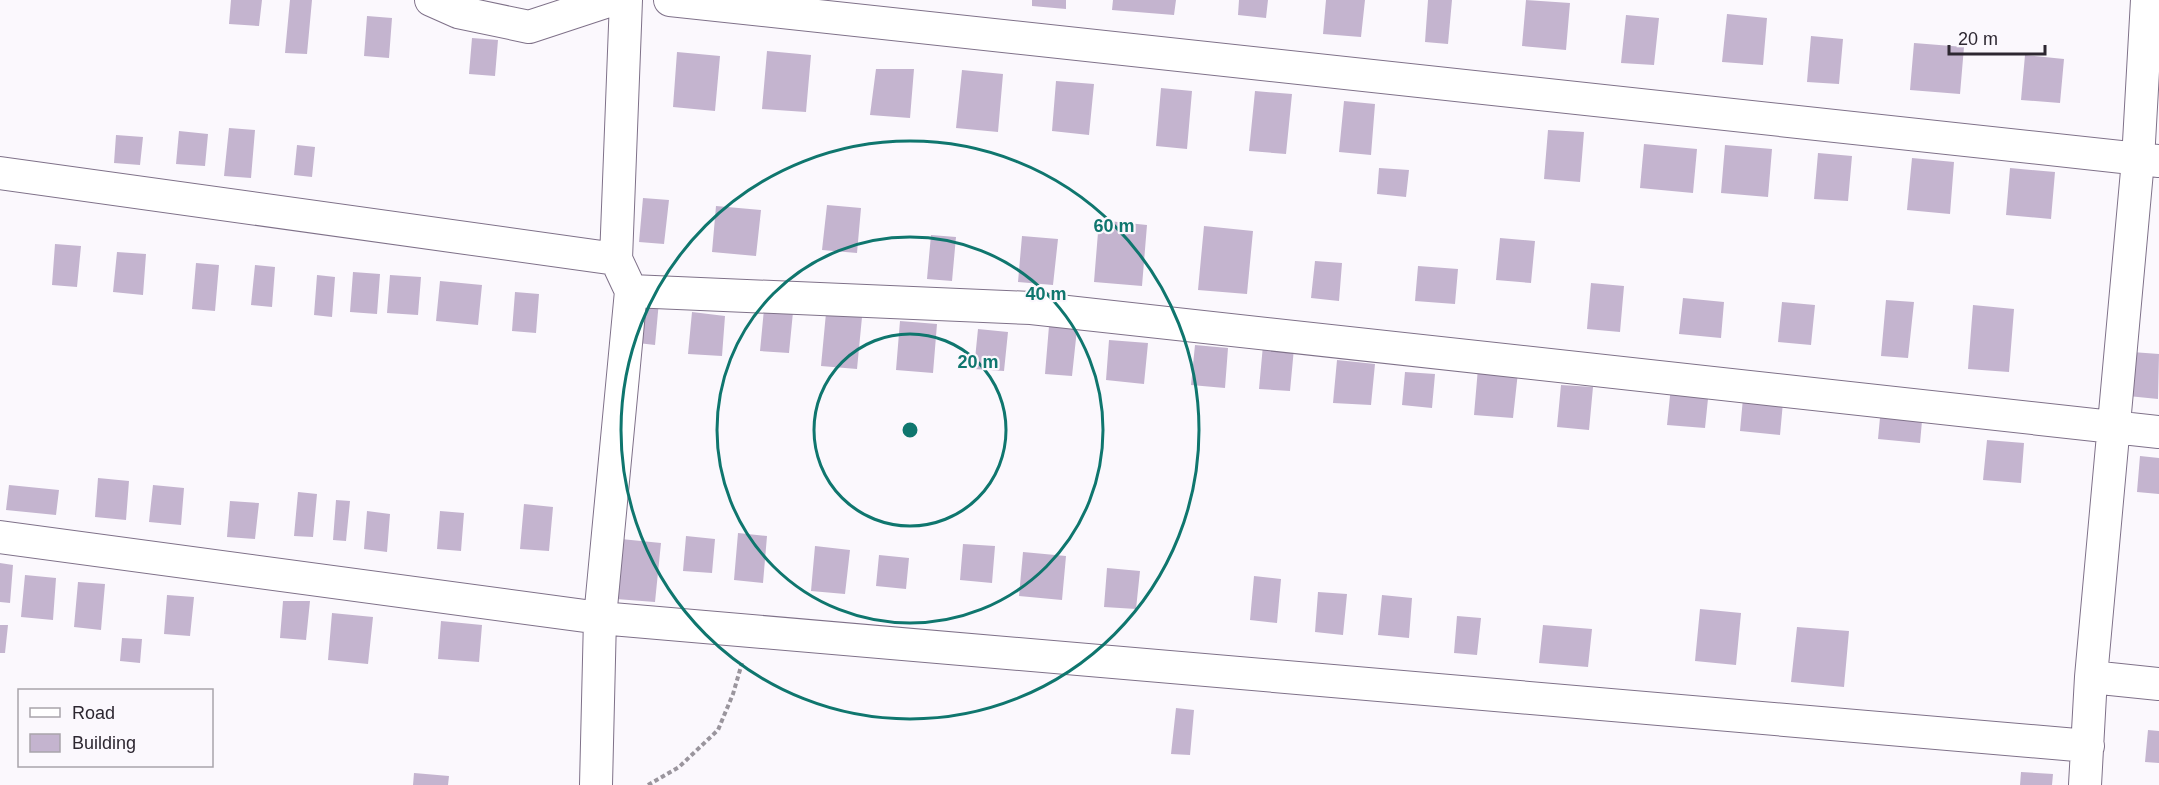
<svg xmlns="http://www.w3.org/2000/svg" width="2159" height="785" font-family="Helvetica,sans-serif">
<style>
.building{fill:#c4b4cf}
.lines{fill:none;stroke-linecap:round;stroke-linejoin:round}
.minor-casing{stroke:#7f7189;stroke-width:34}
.path{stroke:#9a959d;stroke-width:4;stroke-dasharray:4.5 3;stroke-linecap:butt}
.minor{stroke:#fff;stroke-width:32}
.ring{fill:none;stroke:#0f766e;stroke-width:3}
.centre{fill:#0f766e;stroke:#fbf8fd;stroke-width:3}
.ring-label{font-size:18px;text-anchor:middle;font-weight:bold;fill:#0f766e;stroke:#fbf8fd;stroke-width:4.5;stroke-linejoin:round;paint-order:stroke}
</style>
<rect width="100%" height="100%" fill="#fbf8fd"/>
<!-- building -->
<path class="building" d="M 231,0 L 262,0 L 259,26 L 229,24 Z
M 290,0 L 312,0 L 307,54 L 285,53 Z
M 1032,0 L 1066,0 L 1066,9 L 1032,6 Z
M 1113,0 L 1176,0 L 1174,15 L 1112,10 Z
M 1239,0 L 1268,0 L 1266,18 L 1238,15 Z
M 1326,0 L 1365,0 L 1361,37 L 1323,34 Z
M 1428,0 L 1452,0 L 1448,44 L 1425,42 Z
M 1526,0 L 1570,3 L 1566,50 L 1522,46 Z
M 1727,14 L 1767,18 L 1763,65 L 1722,62 Z
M 1626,15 L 1659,18 L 1654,65 L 1621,63 Z
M 367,16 L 392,18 L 389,58 L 364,56 Z
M 1811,36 L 1843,39 L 1839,84 L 1807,82 Z
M 472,38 L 498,40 L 495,76 L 469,74 Z
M 1914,43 L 1964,47 L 1960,94 L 1910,90 Z
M 767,51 L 811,55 L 806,112 L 762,109 Z
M 677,52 L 720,56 L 715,111 L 673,107 Z
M 2025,55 L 2064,59 L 2060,103 L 2021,100 Z
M 876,69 L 914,69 L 910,118 L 870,115 Z
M 962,70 L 1003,74 L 998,132 L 956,128 Z
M 1056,81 L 1094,84 L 1089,135 L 1052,131 Z
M 1161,88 L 1192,91 L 1187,149 L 1156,146 Z
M 1255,91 L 1292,94 L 1286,154 L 1249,151 Z
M 1344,101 L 1375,104 L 1371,155 L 1339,152 Z
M 229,128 L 255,130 L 251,178 L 224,176 Z
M 1548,130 L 1584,132 L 1580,182 L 1544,179 Z
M 179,131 L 208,134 L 205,166 L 176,164 Z
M 116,135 L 143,137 L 140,165 L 114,163 Z
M 1644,144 L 1697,149 L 1693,193 L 1640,188 Z
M 297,145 L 315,147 L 312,177 L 294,175 Z
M 1725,145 L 1772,149 L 1768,197 L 1721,193 Z
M 1818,153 L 1852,156 L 1848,201 L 1814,199 Z
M 1912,158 L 1954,162 L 1950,214 L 1907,210 Z
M 1379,168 L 1409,170 L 1406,197 L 1377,194 Z
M 2010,168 L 2055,172 L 2051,219 L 2006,215 Z
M 643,198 L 669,200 L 664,244 L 639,242 Z
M 827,205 L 861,208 L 857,253 L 822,250 Z
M 716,206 L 761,210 L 756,256 L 712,252 Z
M 1099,220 L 1147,225 L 1142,286 L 1094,282 Z
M 1204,226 L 1253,231 L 1247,294 L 1198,290 Z
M 931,235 L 956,237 L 952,281 L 927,279 Z
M 1022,236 L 1058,239 L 1053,285 L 1018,282 Z
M 1500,238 L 1535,241 L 1531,283 L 1496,280 Z
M 55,244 L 81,246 L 77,287 L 52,285 Z
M 117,252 L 146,254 L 143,295 L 113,292 Z
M 1315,261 L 1342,263 L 1339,301 L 1311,298 Z
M 196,263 L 219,265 L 215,311 L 192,309 Z
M 255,265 L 275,267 L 272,307 L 251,305 Z
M 1418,266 L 1458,269 L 1455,304 L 1415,301 Z
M 353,272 L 380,274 L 377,314 L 350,312 Z
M 317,275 L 335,277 L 332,317 L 314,315 Z
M 390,275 L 421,277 L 418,315 L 387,313 Z
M 440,281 L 482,285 L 478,325 L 436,321 Z
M 1591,283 L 1624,286 L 1620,332 L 1587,329 Z
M 515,292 L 539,294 L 536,333 L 512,331 Z
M 1683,298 L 1724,302 L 1721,338 L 1679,334 Z
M 641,299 L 659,301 L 655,345 L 638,343 Z
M 1886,300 L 1914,302 L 1908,358 L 1881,356 Z
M 1782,302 L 1815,305 L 1811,345 L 1778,342 Z
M 1973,305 L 2014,309 L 2009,372 L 1968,369 Z
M 764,309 L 793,312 L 789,353 L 760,351 Z
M 692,312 L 725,316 L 722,356 L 688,354 Z
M 826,313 L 862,317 L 857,369 L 821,366 Z
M 900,321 L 937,324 L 933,373 L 896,370 Z
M 1049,326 L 1077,329 L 1072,376 L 1045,374 Z
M 978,329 L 1008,332 L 1004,371 L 974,369 Z
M 1109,340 L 1148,343 L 1144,384 L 1106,380 Z
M 1195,345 L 1228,348 L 1225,388 L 1191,385 Z
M 1263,345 L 1294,348 L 1290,391 L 1259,389 Z
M 2132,352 L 2159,354 L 2158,399 L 2128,396 Z
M 1337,360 L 1375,364 L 1371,405 L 1333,403 Z
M 1478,368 L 1518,372 L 1513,418 L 1474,415 Z
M 1405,372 L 1435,374 L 1432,408 L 1402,405 Z
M 1561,385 L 1593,387 L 1589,430 L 1557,427 Z
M 1671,386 L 1709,389 L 1705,428 L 1667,425 Z
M 1743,398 L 1783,402 L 1780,435 L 1740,431 Z
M 1881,407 L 1923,410 L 1920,443 L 1878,439 Z
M 1987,440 L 2024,443 L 2021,483 L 1983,480 Z
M 2140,456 L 2159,458 L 2159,494 L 2137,492 Z
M 98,478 L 129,481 L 126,520 L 95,517 Z
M 9,485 L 59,490 L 56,515 L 6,510 Z
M 153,485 L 184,488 L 181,525 L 149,522 Z
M 298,492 L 317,494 L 313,537 L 294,536 Z
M 336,500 L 350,501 L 346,541 L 333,540 Z
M 230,501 L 259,503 L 255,539 L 227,537 Z
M 524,504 L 553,507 L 549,551 L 520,549 Z
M 367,511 L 390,514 L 387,552 L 364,549 Z
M 440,511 L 464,513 L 461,551 L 437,549 Z
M 738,533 L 767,536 L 763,583 L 734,580 Z
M 686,536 L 715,539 L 712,573 L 683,571 Z
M 621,539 L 661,543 L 655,602 L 616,599 Z
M 963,544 L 995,546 L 992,583 L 960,580 Z
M 815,546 L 850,550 L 845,594 L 811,591 Z
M 1023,552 L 1066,556 L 1062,600 L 1019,596 Z
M 879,555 L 909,558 L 906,589 L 876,586 Z
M 0,563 L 13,565 L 10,603 L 0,602 Z
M 1107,568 L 1140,571 L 1136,609 L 1104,607 Z
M 25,575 L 56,578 L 53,620 L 21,617 Z
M 1254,576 L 1281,579 L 1277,623 L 1250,620 Z
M 78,582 L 105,584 L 101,630 L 74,627 Z
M 1318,592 L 1347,594 L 1343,635 L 1315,632 Z
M 167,595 L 194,597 L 190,636 L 164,634 Z
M 1382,595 L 1412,598 L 1409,638 L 1378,635 Z
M 283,601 L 310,601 L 306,640 L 280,638 Z
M 1700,609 L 1741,613 L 1736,665 L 1695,661 Z
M 332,613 L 373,617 L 368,664 L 328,660 Z
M 1457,616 L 1481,618 L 1477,655 L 1454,653 Z
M 441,621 L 482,625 L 479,662 L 438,659 Z
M 0,625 L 8,625 L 5,653 L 0,653 Z
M 1543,625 L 1592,629 L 1588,667 L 1539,663 Z
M 1797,627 L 1849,631 L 1844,687 L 1791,682 Z
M 122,638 L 142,639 L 140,663 L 120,661 Z
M 1176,708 L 1194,710 L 1190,755 L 1171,754 Z
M 2148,730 L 2159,731 L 2159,763 L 2145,762 Z
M 2021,772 L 2053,774 L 2052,785 L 2020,785 Z
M 414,773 L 449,776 L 448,785 L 413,785 Z"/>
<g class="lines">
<defs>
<path id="minor" d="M 431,0 L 458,12 L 529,27 L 611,0
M 670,0 L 2159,161
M 0,173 L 616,259
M 631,291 L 1031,308 L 2159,432
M 0,537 L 600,618 L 2088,746
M 2091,677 L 2159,684
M 596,785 L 600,618 L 631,291 L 616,259 L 626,0
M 2085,785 L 2091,677 L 2138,160 L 2147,0"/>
</defs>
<!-- minor casing -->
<use href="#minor" class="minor-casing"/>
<!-- path -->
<path class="path" d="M 648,785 L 679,767 L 718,730 L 733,694 L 742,663"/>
<!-- minor -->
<use href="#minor" class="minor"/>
</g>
<!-- distance rings -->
<g class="ring">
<circle cx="910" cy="430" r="96"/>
<circle cx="910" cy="430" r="193"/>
<circle cx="910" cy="430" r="289"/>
</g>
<circle cx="910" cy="430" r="9" class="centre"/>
<g class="ring-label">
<text x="1114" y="232">60 m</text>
<text x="1046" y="300">40 m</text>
<text x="978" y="368">20 m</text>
</g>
<!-- legend -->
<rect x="18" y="689" width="195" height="78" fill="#fbf8fd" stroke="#a9a4ab" stroke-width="1.5"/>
<rect x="30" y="708" width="30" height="9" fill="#ffffff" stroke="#a9a4ab" stroke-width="1.5"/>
<text x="72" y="719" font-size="18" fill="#2d2731">Road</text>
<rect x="30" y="734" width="30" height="18" fill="#c4b4cf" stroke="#a9a4ab" stroke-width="1.5"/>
<text x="72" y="749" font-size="18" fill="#2d2731">Building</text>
<!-- scale -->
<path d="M1949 45v9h96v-9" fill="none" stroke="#2d2731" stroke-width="3"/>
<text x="1958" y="45" font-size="18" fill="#2d2731" stroke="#fbf8fd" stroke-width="4.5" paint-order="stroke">20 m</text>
</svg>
